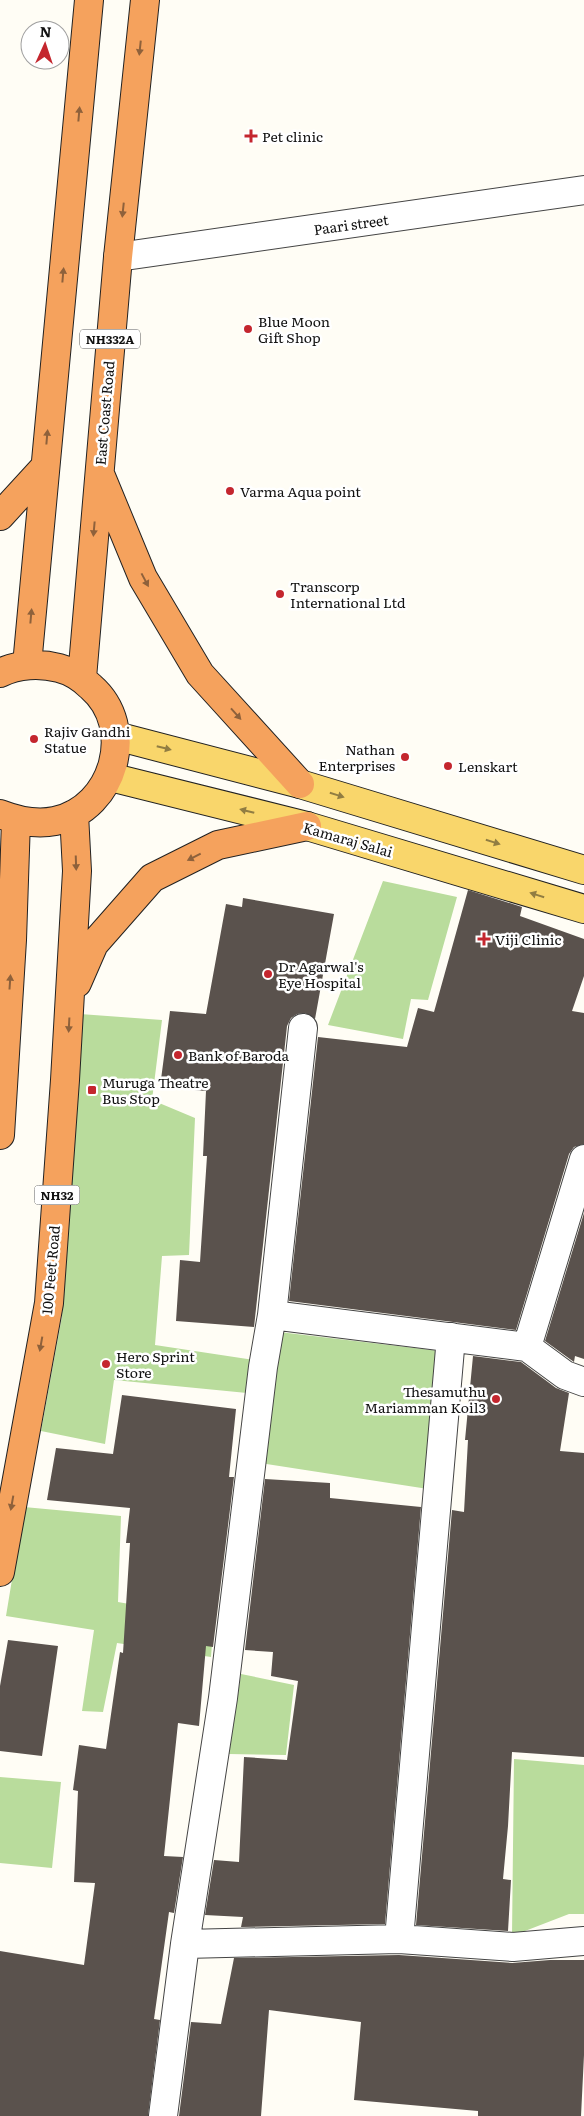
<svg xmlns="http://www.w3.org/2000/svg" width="584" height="2116" font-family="Literata,serif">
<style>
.forest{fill:#b9dc9c}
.building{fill:#5a524d}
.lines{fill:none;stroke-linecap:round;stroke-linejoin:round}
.minor-casing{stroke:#444;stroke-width:30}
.major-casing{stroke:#222;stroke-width:30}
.highway-casing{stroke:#222;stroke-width:30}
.minor{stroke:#fff;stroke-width:28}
.major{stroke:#f9d66b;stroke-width:28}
.highway{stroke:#f5a25d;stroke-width:28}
.oneway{fill:#8e613b}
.oneway2{fill:#917d42}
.poi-dot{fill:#c4262e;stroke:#fff;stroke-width:2}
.labels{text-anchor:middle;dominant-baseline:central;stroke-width:5;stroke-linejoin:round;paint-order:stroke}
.shield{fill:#fff;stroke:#585858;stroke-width:1}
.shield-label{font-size:12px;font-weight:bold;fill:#111}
.poi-label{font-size:14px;fill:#111;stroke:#fff;text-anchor:start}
.street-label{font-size:14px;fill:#111;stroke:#fff}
</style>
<rect width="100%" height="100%" fill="#fffdf5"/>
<!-- forest -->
<path class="forest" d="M 383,881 L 457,897 L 428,1000 L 411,999 L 403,1039 L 328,1025 Z
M 80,1014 L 162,1020 L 152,1100 L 195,1118 L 189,1255 L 162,1256 L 155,1345 L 254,1360 L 247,1393 L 114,1380 L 105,1444 L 41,1431 L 62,1316 Z
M 279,1332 L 440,1351 L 428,1489 L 260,1463 Z
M 24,1507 L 121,1516 L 118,1602 L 214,1619 L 211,1657 L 117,1643 L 103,1712 L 82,1711 L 94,1630 L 6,1616 Z
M 241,1674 L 294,1685 L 286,1755 L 229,1754 Z
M 514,1759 L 584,1765 L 584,1914 L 569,1914 L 512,1936 Z
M 0,1777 L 61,1782 L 52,1868 L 0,1863 Z"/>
<!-- building -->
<path class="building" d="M 468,890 L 522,907 L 520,916 L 584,939 L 584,976 L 572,1011 L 584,1013 L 584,1144 L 574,1147 L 569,1154 L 516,1330 L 289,1301 L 318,1037 L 407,1047 L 418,1008 L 434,1012 Z
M 243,898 L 334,914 L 315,1019 L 305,1013 L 297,1014 L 291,1018 L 287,1026 L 254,1327 L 176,1321 L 180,1260 L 200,1262 L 207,1156 L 203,1156 L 206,1091 L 160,1087 L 170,1011 L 206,1014 L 226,904 L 242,907 Z
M 584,1213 L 584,1359 L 575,1356 L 574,1362 L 545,1341 Z
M 473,1356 L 521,1362 L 556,1388 L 569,1393 L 560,1451 L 584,1453 L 584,1757 L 512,1752 L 508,1826 L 503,1879 L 511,1880 L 508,1931 L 416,1925 L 452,1510 L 464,1512 L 468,1440 L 465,1440 Z
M 122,1395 L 236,1409 L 229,1477 L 234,1477 L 213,1647 L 206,1646 L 199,1726 L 178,1723 L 164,1856 L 183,1857 L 174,1913 L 169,1912 L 154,2019 L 160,2020 L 148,2116 L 0,2116 L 0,1951 L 84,1965 L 95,1883 L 74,1882 L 78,1791 L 73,1790 L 79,1745 L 106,1749 L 120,1652 L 123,1653 L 130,1543 L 126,1543 L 130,1508 L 47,1500 L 56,1448 L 113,1454 Z
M 265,1479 L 330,1483 L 330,1498 L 421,1507 L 385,1924 L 241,1927 L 243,1917 L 205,1915 L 214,1860 L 239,1862 L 244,1757 L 287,1760 L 298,1681 L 271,1676 L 273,1652 L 245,1650 Z
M 8,1640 L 58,1646 L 42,1756 L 0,1751 L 0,1686 Z
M 399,1955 L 512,1963 L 550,1960 L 584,1960 L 584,2055 L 581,2116 L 478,2116 L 478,2111 L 354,2100 L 361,2022 L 269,2010 L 261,2116 L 179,2116 L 191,2022 L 221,2024 L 234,1958 Z"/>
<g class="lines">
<defs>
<path id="minor" d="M 118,257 L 584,190
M 272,1315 L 527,1347 L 565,1375 L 584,1382
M 527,1347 L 584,1159
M 399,1939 L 451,1337
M 185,1944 L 399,1939 L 513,1947 L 584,1941
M 163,2116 L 185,1944 L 223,1698 L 263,1367 L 272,1315 L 303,1028"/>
<path id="major" d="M 116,736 L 300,784 L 584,870
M 110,777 L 307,826 L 584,909"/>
<path id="highway" d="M 100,474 L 143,578 L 200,674 L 300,784
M 0,516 L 44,468
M 27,665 L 89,0
M 0,673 C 18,664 40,663 59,668 C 71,671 82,678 91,687 C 137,727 115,808 55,821 C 36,825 18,821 0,814
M 82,678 L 118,257 L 145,0
M 77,983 L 94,944 L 152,878 L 218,845 L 307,826
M 0,1135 L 12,940 L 16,820
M 0,1572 L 49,1303 L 65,1080 L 77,871 L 74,814"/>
</defs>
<!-- minor casing -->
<use href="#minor" class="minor-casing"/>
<!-- major casing -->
<use href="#major" class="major-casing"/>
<!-- highway casing -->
<use href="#highway" class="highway-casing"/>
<!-- minor -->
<use href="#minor" class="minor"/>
<!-- major -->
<use href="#major" class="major"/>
<!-- highway -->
<use href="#highway" class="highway"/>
</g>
<!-- one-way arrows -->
<defs><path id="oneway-solid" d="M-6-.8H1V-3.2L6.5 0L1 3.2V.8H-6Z" transform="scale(1.25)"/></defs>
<g class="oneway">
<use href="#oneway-solid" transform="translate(140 48) rotate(96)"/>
<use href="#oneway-solid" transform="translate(79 114) rotate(-85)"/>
<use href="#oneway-solid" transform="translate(123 210) rotate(96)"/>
<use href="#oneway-solid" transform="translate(63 275) rotate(-85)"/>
<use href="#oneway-solid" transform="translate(47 437) rotate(-85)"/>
<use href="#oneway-solid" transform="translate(94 529) rotate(95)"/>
<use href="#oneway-solid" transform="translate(145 580) rotate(62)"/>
<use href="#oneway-solid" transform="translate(31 616) rotate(-85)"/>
<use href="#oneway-solid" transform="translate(236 714) rotate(48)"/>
<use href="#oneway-solid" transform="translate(194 857) rotate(153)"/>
<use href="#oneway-solid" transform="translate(76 863) rotate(88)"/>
<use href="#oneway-solid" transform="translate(10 982) rotate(-86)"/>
<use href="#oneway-solid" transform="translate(69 1025) rotate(93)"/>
<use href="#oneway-solid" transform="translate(41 1344) rotate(100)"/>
<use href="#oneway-solid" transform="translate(12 1503) rotate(100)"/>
</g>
<g class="oneway2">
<use href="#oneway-solid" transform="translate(164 748) rotate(14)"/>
<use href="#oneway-solid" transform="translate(337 795) rotate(17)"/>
<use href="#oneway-solid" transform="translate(247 811) rotate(-166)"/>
<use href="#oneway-solid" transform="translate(493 842) rotate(17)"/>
<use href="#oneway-solid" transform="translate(537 895) rotate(-163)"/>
</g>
<!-- markers -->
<g class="poi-dot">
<path d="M248.5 128.5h5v5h5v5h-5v5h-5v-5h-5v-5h5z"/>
<circle cx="248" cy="329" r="5"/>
<circle cx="230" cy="491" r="5"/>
<circle cx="280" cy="594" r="5"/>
<circle cx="34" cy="739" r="5"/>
<circle cx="405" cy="757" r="5"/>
<circle cx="448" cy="766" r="5"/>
<path d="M481.5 931.5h5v5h5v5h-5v5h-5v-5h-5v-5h5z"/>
<circle cx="268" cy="974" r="5"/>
<circle cx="178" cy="1055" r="5"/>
<rect x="87" y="1085" width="10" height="10" rx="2.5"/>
<circle cx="106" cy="1364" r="5"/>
<circle cx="496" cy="1399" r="5"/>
</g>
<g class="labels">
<!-- shield labels -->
<g class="shield">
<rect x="80" y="329.5" width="60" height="19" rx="4"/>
<rect x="34.5" y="1185.5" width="45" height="19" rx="4"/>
</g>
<g class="shield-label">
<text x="110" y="339">NH332A</text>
<text x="57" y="1195">NH32</text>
</g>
<!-- poi labels -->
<g class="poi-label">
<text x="262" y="136">Pet clinic</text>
<text x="258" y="321">Blue Moon<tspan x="258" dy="16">Gift Shop</tspan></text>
<text x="240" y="491">Varma Aqua point</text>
<text x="290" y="586">Transcorp<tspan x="290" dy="16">International Ltd</tspan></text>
<text x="44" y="731">Rajiv Gandhi<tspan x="44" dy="16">Statue</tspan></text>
<text x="395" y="749" text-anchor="end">Nathan<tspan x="395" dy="16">Enterprises</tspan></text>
<text x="458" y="766">Lenskart</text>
<text x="495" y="939">Viji Clinic</text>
<text x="278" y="966">Dr Agarwal's<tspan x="278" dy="16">Eye Hospital</tspan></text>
<text x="188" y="1055">Bank of Baroda</text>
<text x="102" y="1082">Muruga Theatre<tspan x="102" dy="16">Bus Stop</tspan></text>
<text x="116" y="1356">Hero Sprint<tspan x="116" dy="16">Store</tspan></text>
<text x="486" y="1391" text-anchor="end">Thesamuthu<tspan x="486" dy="16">Mariamman Koil3</tspan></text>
</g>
<!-- street labels -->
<g class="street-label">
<text transform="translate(351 224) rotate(-8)">Paari street</text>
<text transform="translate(104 413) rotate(-85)">East Coast Road</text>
<text transform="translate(348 839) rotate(16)">Kamaraj Salai</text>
<text transform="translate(50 1270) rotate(-85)">100 Feet Road</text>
</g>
</g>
<!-- north arrow -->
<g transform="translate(45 45) rotate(3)"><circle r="24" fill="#ffffff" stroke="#a0a0a0"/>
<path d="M0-4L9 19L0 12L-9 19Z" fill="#c4262e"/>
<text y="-8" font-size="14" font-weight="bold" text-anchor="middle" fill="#111111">N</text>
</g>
</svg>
